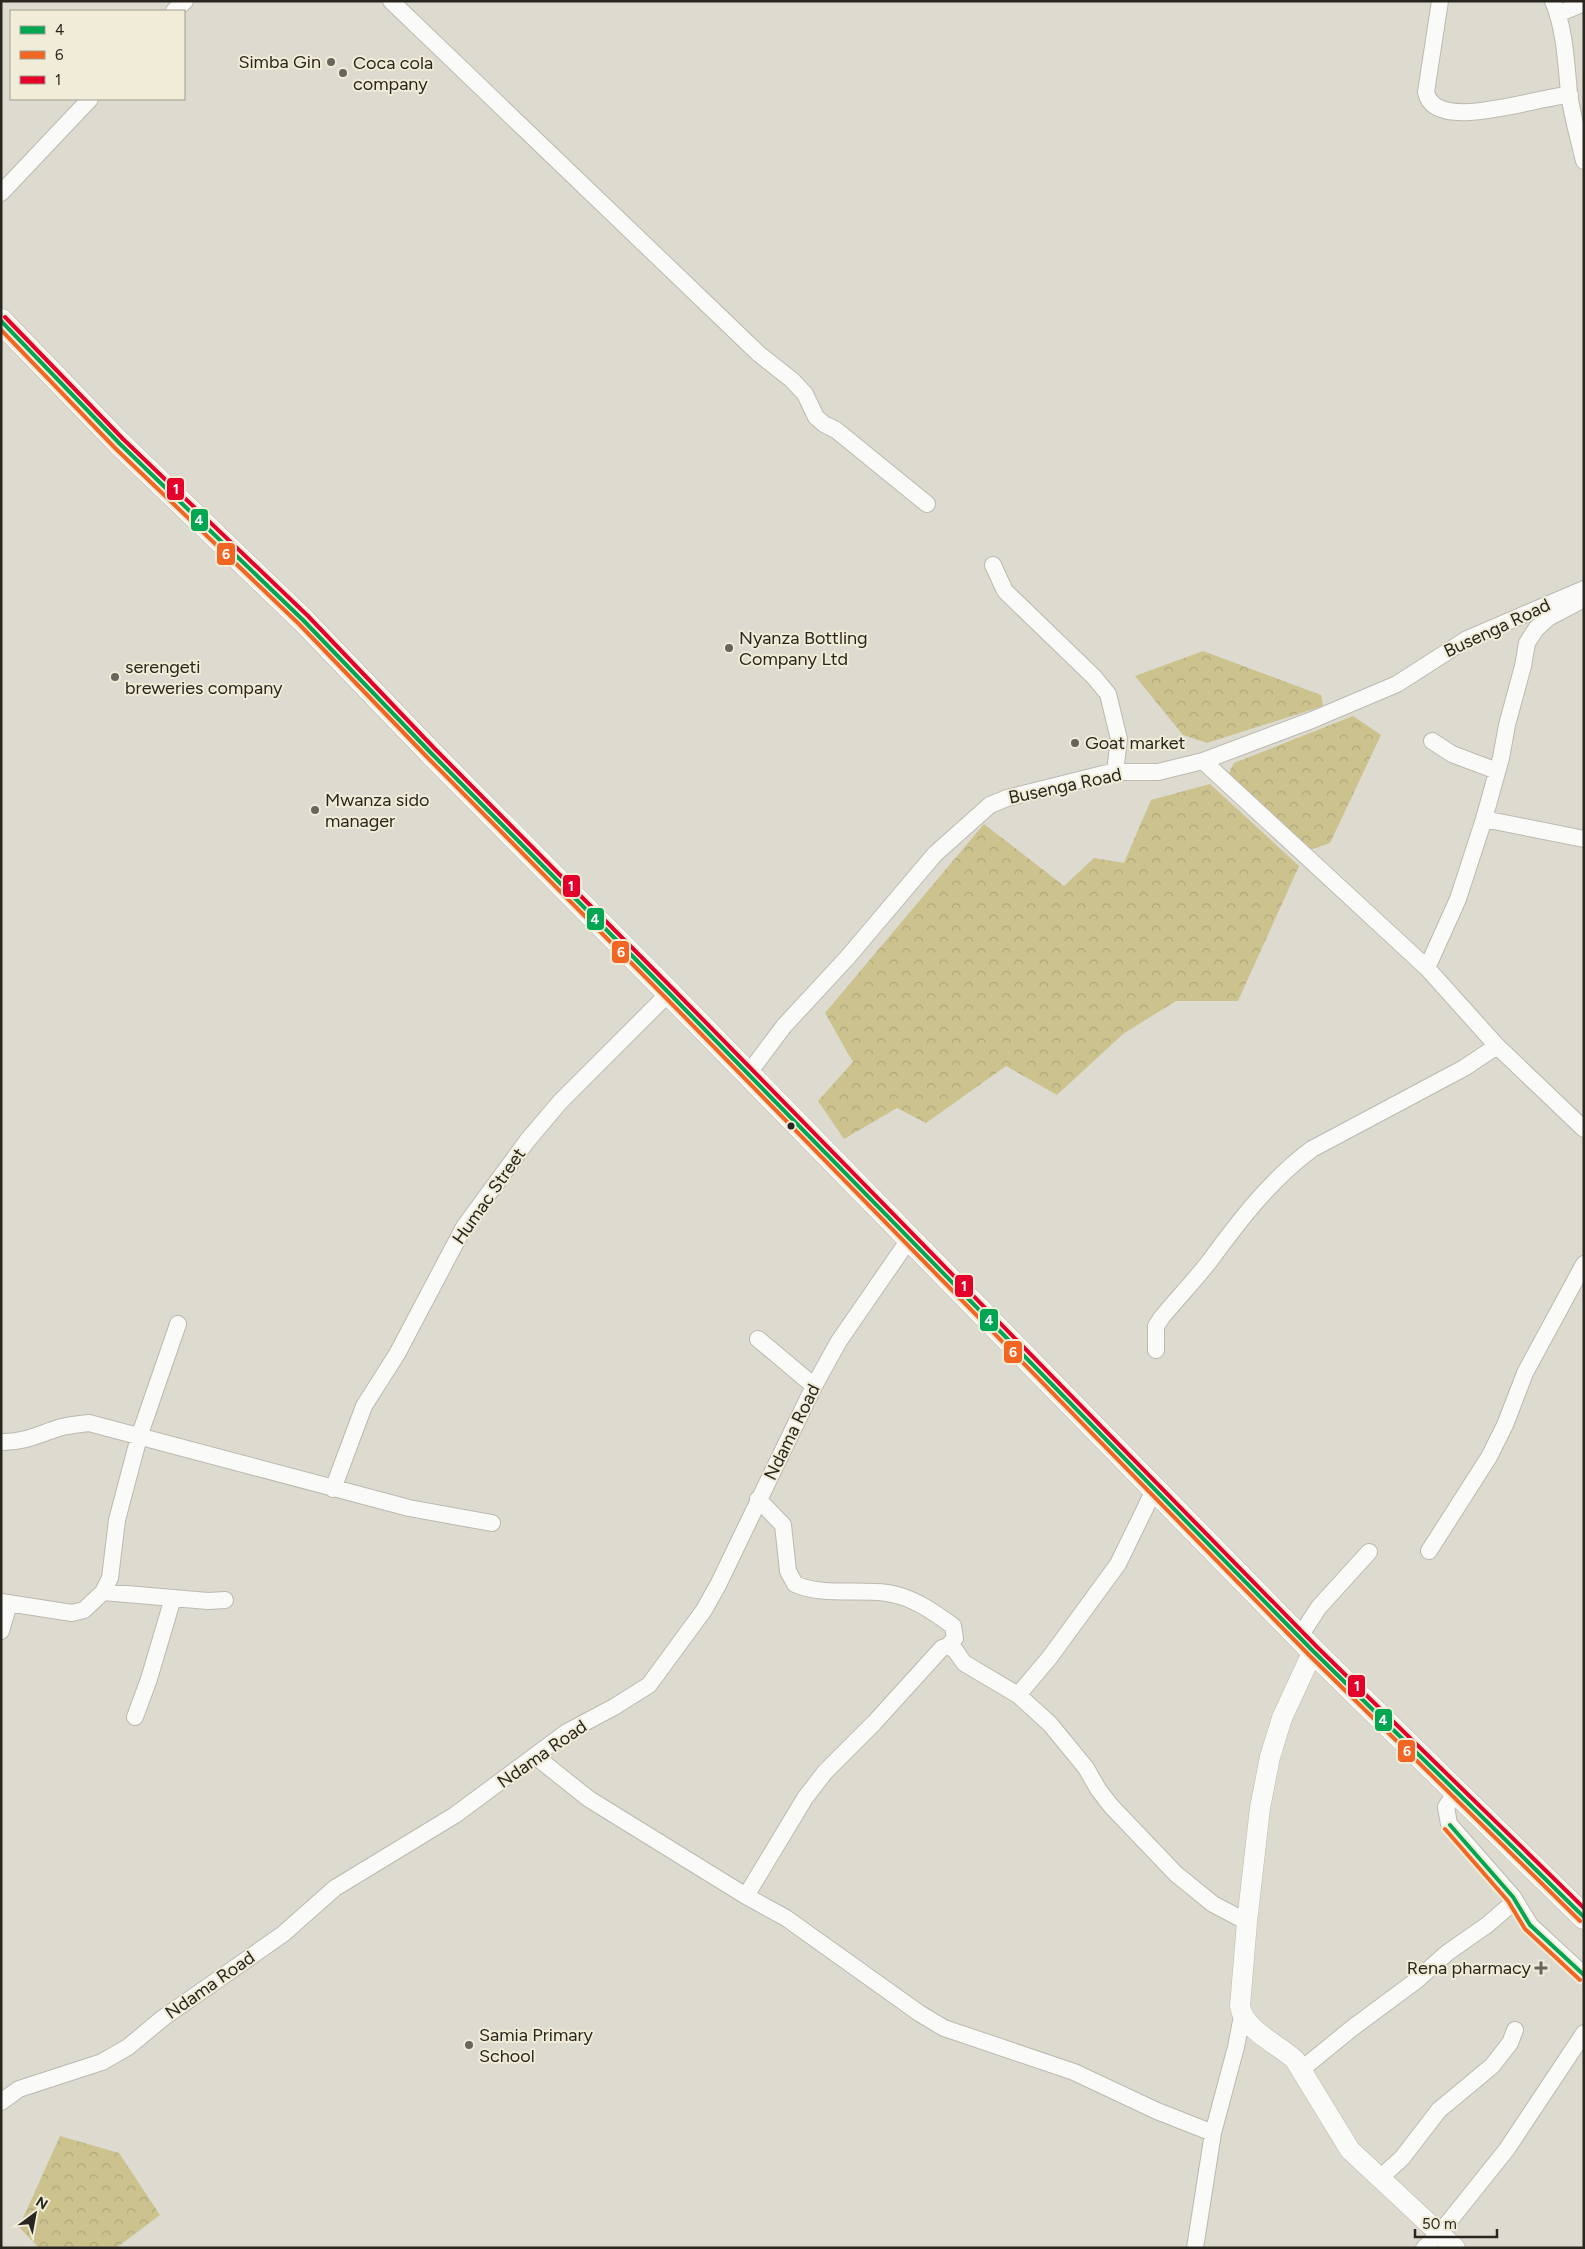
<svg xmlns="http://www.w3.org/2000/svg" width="1585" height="2249" font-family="Figtree,sans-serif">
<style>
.forest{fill:url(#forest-crowns)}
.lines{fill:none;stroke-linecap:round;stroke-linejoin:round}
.minor-casing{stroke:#bbb9b0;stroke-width:18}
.major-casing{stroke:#bbb9b0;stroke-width:21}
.highway-casing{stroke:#bbb9b0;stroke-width:25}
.minor{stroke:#fafaf8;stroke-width:16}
.major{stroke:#fafaf8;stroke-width:20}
.highway{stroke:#fafaf8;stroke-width:24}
.bus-1-casing{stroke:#f0ecd7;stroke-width:8}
.bus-2-casing{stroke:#f0ecd7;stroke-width:8}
.bus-3-casing{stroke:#f0ecd7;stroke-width:8}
.bus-1{stroke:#00a651;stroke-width:4}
.bus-2{stroke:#f26522;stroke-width:4}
.bus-3{stroke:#e4002b;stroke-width:4}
.poi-dot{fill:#67655c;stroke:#f0ecd7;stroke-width:2}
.bus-dot{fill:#28261e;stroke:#f0ecd7;stroke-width:2}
.labels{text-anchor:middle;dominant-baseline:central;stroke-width:4;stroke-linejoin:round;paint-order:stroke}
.poi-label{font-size:18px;fill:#28261e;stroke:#f0ecd7;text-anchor:start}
.street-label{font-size:18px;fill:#28261e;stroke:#f0ecd7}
.line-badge{stroke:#f0ecd7;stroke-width:2}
.badge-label{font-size:14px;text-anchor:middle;font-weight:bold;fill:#fff}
</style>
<defs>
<pattern id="forest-crowns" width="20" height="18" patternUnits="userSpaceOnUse" patternTransform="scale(1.25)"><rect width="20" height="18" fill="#cbc28e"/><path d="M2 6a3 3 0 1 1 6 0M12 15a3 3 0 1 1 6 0" fill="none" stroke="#aea77a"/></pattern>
</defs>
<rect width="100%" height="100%" fill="#dddbd0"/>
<!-- forest -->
<path class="forest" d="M 1203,651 L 1321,695 L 1323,706 L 1207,743 L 1183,735 L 1135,676 Z
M 1353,716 L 1381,735 L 1330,843 L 1310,850 L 1229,773 L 1234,763 Z
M 1210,784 L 1299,866 L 1238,1001 L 1176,1001 L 1123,1034 L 1057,1095 L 1006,1066 L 926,1123 L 897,1108 L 844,1139 L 818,1101 L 853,1062 L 825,1013 L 984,824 L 1064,886 L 1094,858 L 1124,863 L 1151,800 Z
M 60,2136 L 119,2153 L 160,2215 L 116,2248 L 39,2248 L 19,2227 Z"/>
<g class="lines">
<defs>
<path id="minor" d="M 391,1 L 759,354 L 792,380 L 805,394 L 816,417 L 824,424 L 836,430 L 927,504
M 1440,1 L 1426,92 C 1434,135 1538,96 1570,95
M 1553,1 C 1565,30 1566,62 1569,93 C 1572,116 1579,139 1584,161
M 174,11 L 185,1
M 1558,14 L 1584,3
M 1,193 L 90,99
M 993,565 L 1005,591 L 1094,677 L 1108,694 L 1119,739 L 1115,772
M 1432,741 L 1452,754 L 1497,771
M 1203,761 L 1427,968 L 1497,1046 L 1584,1129
M 1484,819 L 1584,839
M 1427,968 L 1458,899 L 1484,819 L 1501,758 L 1507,725 L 1523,666 L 1527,643 L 1536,629 L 1548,618 L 1582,600
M 748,1074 L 784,1026 L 847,958 L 935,854 L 990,805 L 1007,798 L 1103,774 L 1115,772 L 1158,772 L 1203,761 L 1312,720 L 1397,684 L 1467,639 L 1584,589
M 758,1339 L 814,1386
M 1156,1350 L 1156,1326 L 1162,1317 C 1177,1299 1194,1281 1209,1262 C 1239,1221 1270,1180 1312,1149 L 1464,1068 L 1497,1046
M 1,1442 C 24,1443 41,1433 62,1427 C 71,1425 80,1424 89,1423 L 409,1508 L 492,1523
M 333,1489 L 364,1406 L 397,1354 L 464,1227 L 527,1141 L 560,1102 L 669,993
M 758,1499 L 783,1525 L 788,1571 L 795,1584 C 820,1596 859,1589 887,1593 C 911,1596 934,1612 953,1626 L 955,1638 L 948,1646
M 1429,1551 L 1489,1457 L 1505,1425 L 1525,1373 L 1584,1264
M 103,1592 L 208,1601 L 225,1600
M 1,1602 L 72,1613 L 84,1610 L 103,1592 L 110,1578 L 117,1520 L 139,1437 L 178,1324
M 1,1631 L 9,1604
M 1300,1636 L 1319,1607 L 1369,1552
M 1018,1695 L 1050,1657 L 1118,1564 L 1155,1488
M 135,1717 L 149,1679 L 173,1598
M 535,1756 L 589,1799 L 746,1896 L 786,1918 L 919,2013 L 944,2028 L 1074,2072 L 1157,2111 L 1213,2133
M 1456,1792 L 1446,1807 L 1449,1824 L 1513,1897 L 1530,1925 L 1584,1975
M 746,1896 L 805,1798 L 825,1772 L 874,1723 L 942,1648 L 948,1646 L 955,1650 L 964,1663 L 1018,1695 L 1050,1724 L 1086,1768 L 1098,1789 L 1111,1806 L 1176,1874 L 1213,1904 L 1247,1922
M 1302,2069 L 1351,2029 L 1417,1980 L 1447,1953 L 1487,1925 L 1515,1901
M 1,2102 L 19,2089 L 102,2062 L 128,2047 L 163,2018 L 283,1934 L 335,1888 L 455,1815 L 567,1732 L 614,1707 L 649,1685 L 704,1610 L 718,1585 L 814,1386 L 839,1341 L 910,1238
M 1379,2179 L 1402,2158 L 1439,2110 L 1492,2066 L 1510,2043 L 1515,2030
M 1195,2248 L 1213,2133 L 1236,2047 L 1242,2016
M 1424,2248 L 1439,2234 L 1507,2149 L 1584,2033"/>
<path id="major" d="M 1313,1651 L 1282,1718 L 1270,1757 L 1260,1808 L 1247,1922 L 1240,2006 C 1244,2030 1278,2044 1295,2060 L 1350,2150 L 1455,2248"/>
<path id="highway" d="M 1,321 L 119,443 L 303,620 L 430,752 L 669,993 L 1313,1651 L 1584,1917"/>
</defs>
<!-- minor casing -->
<use href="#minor" class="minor-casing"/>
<!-- major casing -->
<use href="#major" class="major-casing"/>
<!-- highway casing -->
<use href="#highway" class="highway-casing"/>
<!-- minor -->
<use href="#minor" class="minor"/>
<!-- major -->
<use href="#major" class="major"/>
<!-- highway -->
<use href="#highway" class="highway"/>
<defs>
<path id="bus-1" d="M 1,321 L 119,443 L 303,620 L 430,752 L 669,993 L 1313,1651 L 1584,1917
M 1450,1825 L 1513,1897 L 1530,1925 L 1584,1975"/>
<path id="bus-2" d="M 1,330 L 115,448 L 299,624 L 426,756 L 665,997 L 1309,1655 L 1580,1921
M 1445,1829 L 1508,1901 L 1525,1929 L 1580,1980"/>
<path id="bus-3" d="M 5,317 L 123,439 L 308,616 L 434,748 L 673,989 L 1317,1647 L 1584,1908"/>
</defs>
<!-- bus-1 casing -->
<use href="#bus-1" class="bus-1-casing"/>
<!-- bus-2 casing -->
<use href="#bus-2" class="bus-2-casing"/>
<!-- bus-3 casing -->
<use href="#bus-3" class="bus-3-casing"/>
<!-- bus-1 -->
<use href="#bus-1" class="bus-1"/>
<!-- bus-2 -->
<use href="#bus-2" class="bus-2"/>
<!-- bus-3 -->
<use href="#bus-3" class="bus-3"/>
</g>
<!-- markers -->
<g class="poi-dot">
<circle cx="331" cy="62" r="5"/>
<circle cx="343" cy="73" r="5"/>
<circle cx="729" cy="648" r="5"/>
<circle cx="115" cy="677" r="5"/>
<circle cx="1075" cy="743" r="5"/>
<circle cx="315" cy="810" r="5"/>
<path d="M1538.5 1960.5h5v5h5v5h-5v5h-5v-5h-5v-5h5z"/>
<circle cx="469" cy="2045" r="5"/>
</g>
<circle class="bus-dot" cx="791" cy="1126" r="4.5"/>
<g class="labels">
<!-- poi labels -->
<g class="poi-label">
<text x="321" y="62" text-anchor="end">Simba Gin</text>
<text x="353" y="63">Coca cola<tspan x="353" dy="21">company</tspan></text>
<text x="739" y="638">Nyanza Bottling<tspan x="739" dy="21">Company Ltd</tspan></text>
<text x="125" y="667">serengeti<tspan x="125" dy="21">breweries company</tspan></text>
<text x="1085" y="743">Goat market</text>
<text x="325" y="800">Mwanza sido<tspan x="325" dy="21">manager</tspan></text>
<text x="1531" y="1968" text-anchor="end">Rena pharmacy</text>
<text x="479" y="2035">Samia Primary<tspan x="479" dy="21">School</tspan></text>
</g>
<!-- street labels -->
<g class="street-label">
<text transform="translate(1497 628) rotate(-25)">Busenga Road</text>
<text transform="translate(1065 786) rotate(-12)">Busenga Road</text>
<text transform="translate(489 1196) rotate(-55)">Humac Street</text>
<text transform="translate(792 1432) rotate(-64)">Ndama Road</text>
<text transform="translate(542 1754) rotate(-35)">Ndama Road</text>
<text transform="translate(210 1985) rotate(-35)">Ndama Road</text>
</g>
</g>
<g class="line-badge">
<rect x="166" y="477" width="19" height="24" rx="5" fill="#e4002b"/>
<rect x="190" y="508" width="19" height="24" rx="5" fill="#00a651"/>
<rect x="216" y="542" width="20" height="24" rx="5" fill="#f26522"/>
<rect x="562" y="874" width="19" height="24" rx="5" fill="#e4002b"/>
<rect x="586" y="907" width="19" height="24" rx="5" fill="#00a651"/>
<rect x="611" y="940" width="19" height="24" rx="5" fill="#f26522"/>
<rect x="954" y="1274" width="20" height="24" rx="5" fill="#e4002b"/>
<rect x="979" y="1308" width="20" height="24" rx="5" fill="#00a651"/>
<rect x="1003" y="1340" width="20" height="24" rx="5" fill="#f26522"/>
<rect x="1347" y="1674" width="19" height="24" rx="5" fill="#e4002b"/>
<rect x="1374" y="1708" width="19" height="24" rx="5" fill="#00a651"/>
<rect x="1397" y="1739" width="19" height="24" rx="5" fill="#f26522"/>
</g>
<g class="badge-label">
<text x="176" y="494">1</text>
<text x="199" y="525">4</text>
<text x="226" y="559">6</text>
<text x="571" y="891">1</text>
<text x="595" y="924">4</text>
<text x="621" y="957">6</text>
<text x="964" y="1291">1</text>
<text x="989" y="1325">4</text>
<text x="1013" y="1357">6</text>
<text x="1357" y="1691">1</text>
<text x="1383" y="1725">4</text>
<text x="1407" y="1756">6</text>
</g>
<!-- border -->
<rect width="1585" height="2249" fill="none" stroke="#28261e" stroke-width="5"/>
<!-- legend -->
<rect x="10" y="10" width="175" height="90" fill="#f0ecd7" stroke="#a09d8d"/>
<rect x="20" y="26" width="25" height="8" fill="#00a651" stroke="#a09d8d"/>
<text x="55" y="35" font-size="15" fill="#28261e">4</text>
<rect x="20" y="51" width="25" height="8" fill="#f26522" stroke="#a09d8d"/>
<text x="55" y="60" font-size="15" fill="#28261e">6</text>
<rect x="20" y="76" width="25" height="8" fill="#e4002b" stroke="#a09d8d"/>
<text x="55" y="85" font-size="15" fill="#28261e">1</text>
<!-- north arrow -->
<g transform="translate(35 2214) rotate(32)" stroke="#f0ecd7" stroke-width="4" paint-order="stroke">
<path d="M0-4L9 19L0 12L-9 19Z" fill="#28261e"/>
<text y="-8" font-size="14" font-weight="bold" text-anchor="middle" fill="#28261e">N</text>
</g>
<!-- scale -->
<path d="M1415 2229v8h82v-8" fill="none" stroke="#28261e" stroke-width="2.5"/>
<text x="1422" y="2229" font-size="15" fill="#28261e" stroke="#f0ecd7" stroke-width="4" paint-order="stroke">50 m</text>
</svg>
